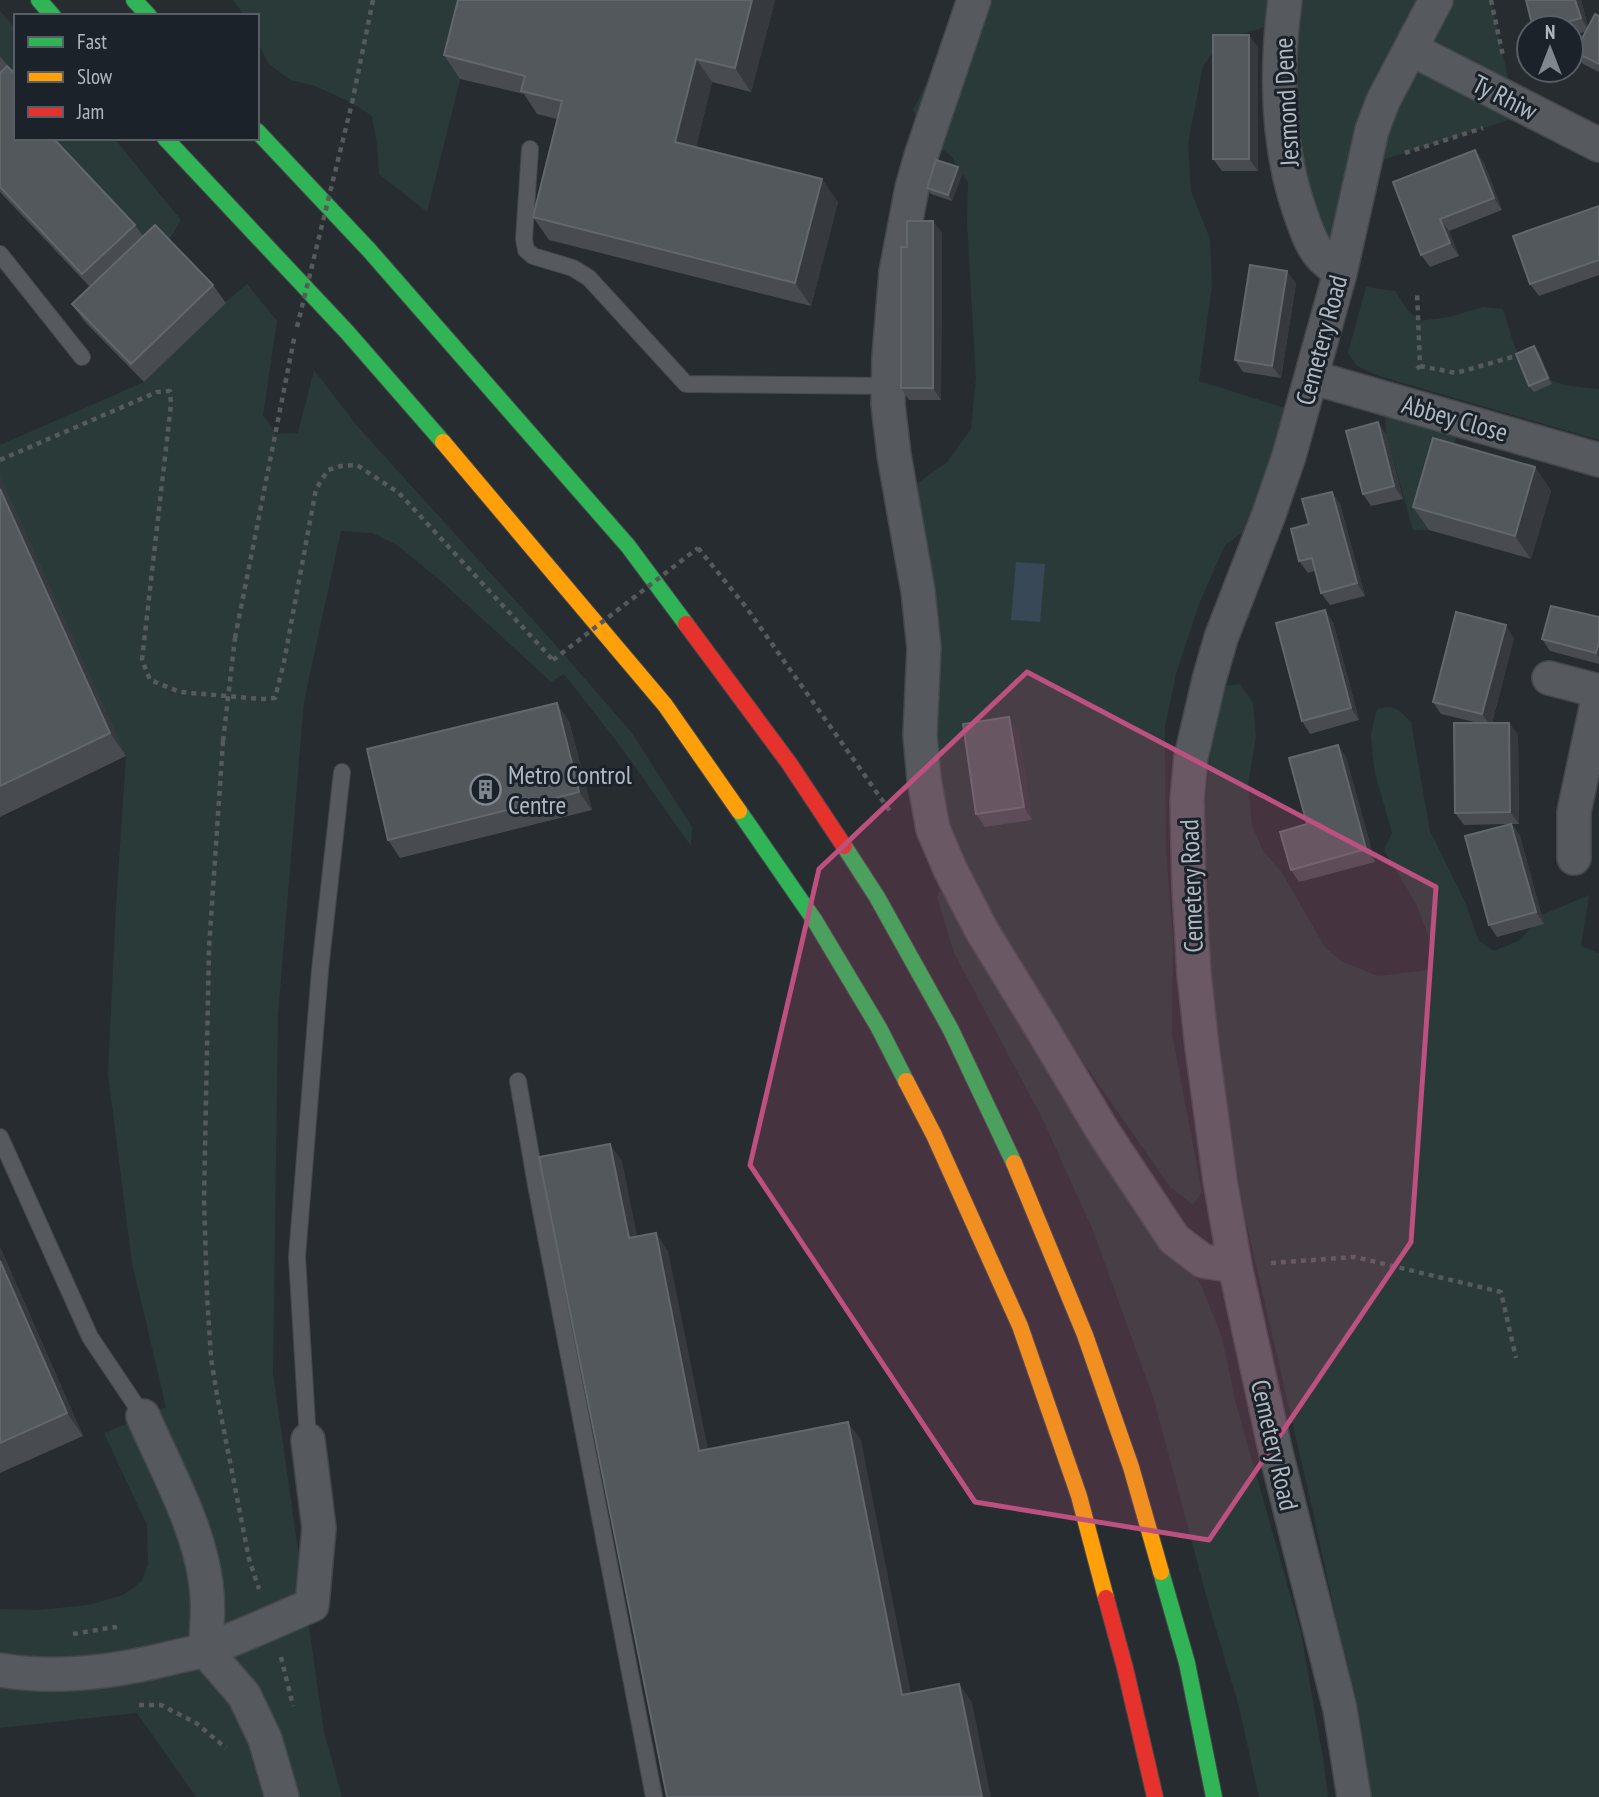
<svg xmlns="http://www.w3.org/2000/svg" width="1599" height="1797" font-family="'PT Sans Narrow',sans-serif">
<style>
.green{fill:#2a3a39}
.water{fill:#384857}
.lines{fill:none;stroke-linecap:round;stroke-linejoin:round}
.lane-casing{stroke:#44484b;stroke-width:18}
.street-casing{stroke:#44484b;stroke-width:36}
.fast-casing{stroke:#43484c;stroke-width:18}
.slow-casing{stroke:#43484c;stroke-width:18}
.jam-casing{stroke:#43484c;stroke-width:18}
.path{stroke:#555a5d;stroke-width:4.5;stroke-dasharray:5 5;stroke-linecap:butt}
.lane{stroke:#565a5f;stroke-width:16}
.street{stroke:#565a5f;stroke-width:33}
.fast{stroke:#30b455;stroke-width:16}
.slow{stroke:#ff9f0a;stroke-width:16}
.jam{stroke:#e5322d;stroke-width:16}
.path-bridge{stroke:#555a5d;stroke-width:4.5;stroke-dasharray:5 5;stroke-linecap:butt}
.wall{fill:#484c51}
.shaded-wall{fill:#363a3e}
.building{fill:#53585d;stroke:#62676d;stroke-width:2}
.marked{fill:#bc507f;fill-opacity:0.2;stroke:#bc507f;stroke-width:5;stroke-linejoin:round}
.labels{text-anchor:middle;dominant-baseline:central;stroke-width:6;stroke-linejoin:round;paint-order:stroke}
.street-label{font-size:26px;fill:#b0b8c2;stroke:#1b2229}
.poi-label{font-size:26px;fill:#b0b8c2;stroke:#1b2229;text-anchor:start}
</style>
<rect width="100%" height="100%" fill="#272c30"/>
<!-- green -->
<path class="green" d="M 233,0 L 480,0 L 427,212 L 379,174 L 377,145 L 372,116 L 352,103 L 315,86 L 290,80 L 268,63 L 257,40 L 257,16 L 245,16 Z
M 962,0 L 1491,0 L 1513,101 L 1534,112 L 1364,166 L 1340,273 L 1305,229 L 1281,22 L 1222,40 L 1203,66 L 1188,144 L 1191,191 L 1210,239 L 1212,285 L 1199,381 L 1301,413 L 1269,514 L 1225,545 L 1199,604 L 1177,670 L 1165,726 L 1166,848 L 1173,940 L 1172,1033 L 1202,1192 L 1193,1205 L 1170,1187 L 1042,1003 L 1202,1287 L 1222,1337 L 1235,1400 L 1301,1633 L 1324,1764 L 1328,1797 L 1259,1797 L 1239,1707 L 1206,1595 L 1154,1400 L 1094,1233 L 1043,1120 L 954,953 L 937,897 L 950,869 L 901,495 L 947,462 L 971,429 L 976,378 L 967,222 L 968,182 L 951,156 L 927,138 L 913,110 L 952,33 Z
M 0,11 L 16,29 L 16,78 L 0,60 Z
M 49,138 L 114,138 L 181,220 L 167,243 L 147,243 Z
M 247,284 L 277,321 L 263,415 L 276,434 L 298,433 L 314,370 L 358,427 L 553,642 L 632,733 L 692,827 L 691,846 L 621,747 L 564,674 L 551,682 L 441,581 L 397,545 L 372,533 L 341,531 L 304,701 L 278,1015 L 273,1374 L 324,1732 L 342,1797 L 196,1797 L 137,1713 L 0,1728 L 0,1609 L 39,1610 L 88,1605 L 123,1595 L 142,1581 L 148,1564 L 147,1525 L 104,1433 L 166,1407 L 132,1263 L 108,1074 L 116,906 L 126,756 L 0,476 L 0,445 L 144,382 L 229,299 Z
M 1366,287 L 1395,291 L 1407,309 L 1419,321 L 1449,317 L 1483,307 L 1503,309 C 1508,322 1512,345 1520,356 C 1540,384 1567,386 1599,389 L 1599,440 L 1379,376 L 1357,366 L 1348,353 Z
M 1384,398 L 1461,420 L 1429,530 L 1413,530 L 1386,434 Z
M 1240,684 L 1253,703 L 1256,737 L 1248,784 L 1252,825 L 1263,851 L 1281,871 L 1325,947 L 1341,961 L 1378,976 L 1427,970 L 1432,944 L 1416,904 L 1384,850 L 1392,833 L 1374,769 L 1371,734 L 1377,709 C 1394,704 1399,710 1411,722 L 1430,831 L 1465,902 L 1479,941 L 1494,951 L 1520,940 L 1542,915 L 1589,895 L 1581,946 L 1599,953 L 1599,1797 L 1370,1797 L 1368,1774 L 1344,1656 L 1309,1494 L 1244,1213 L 1213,1027 L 1202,833 L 1214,719 L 1224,686 Z"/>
<!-- water -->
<path class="water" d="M 1016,562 L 1045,564 L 1040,622 L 1011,620 Z"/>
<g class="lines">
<defs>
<path id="lane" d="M 530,149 L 524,239 L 526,250 L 533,256 L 573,268 L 589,278 L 686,384 L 888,386
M 0,254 L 82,357
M 518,1081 L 536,1185 L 654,1797
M 0,1137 L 90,1337 L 143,1416
M 308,1440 L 297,1257 L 320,970 L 342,772"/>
<path id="street" d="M 974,0 L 921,156 L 912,188 L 896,272 L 889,357 L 888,404 L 894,455 L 918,591 L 924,648 L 920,735 L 924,779 L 933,829 L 950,869 L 982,931 L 1039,1024 L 1104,1133 L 1174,1239 L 1203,1261 L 1235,1266
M 1285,0 C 1276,69 1277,146 1300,212 C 1305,226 1310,243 1320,255 C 1326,262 1334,267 1340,273
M 1411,49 L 1599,145
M 1311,377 L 1599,460
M 1549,678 L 1599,691
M 1574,858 L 1574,812 L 1599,694
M 143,1416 C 166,1469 199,1527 206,1584 C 209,1606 207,1628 205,1650 L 244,1695 L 265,1739 L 282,1797
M 0,1670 C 57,1680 115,1672 171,1658 C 183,1655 196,1653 207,1649 C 243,1636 277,1620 312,1605 L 319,1528 L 308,1440
M 1354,1797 L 1340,1709 L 1275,1449 L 1235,1266 L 1220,1180 L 1202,1047 L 1194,974 L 1189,888 L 1187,800 L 1191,757 L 1209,680 L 1221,638 L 1269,514 L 1289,456 L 1340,273 L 1372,130 L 1383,101 L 1436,0"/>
<path id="fast" d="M 39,0 L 53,16
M 134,0 L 149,16
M 257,131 L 369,250 L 628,546 L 686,624
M 165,138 L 347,332 L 443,442
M 739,811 L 815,921 L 879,1028 L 906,1081
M 844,846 L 877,897 L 951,1030 L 1014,1163
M 1161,1572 L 1187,1663 L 1214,1797"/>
<path id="slow" d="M 443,442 L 665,705 L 739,811
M 906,1081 L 934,1135 L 1020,1326 L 1079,1496 L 1106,1598
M 1014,1163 L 1085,1335 L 1131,1467 L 1161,1572"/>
<path id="jam" d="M 686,624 L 789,763 L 844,846
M 1106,1598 L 1125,1668 L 1155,1797"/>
</defs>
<!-- lane casing -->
<use href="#lane" class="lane-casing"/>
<!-- street casing -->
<use href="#street" class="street-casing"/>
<!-- fast casing -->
<use href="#fast" class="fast-casing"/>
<!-- slow casing -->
<use href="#slow" class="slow-casing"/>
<!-- jam casing -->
<use href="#jam" class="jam-casing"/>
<!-- path -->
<path class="path" d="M 1491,0 L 1503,56
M 352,103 L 373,0
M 1405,153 L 1483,128
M 1420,366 L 1456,373 L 1519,355
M 1417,369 L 1420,366 L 1417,291
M 0,460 L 157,392 L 170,391 L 171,404 L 142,660 L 150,680 L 180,692 L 261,699 L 275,698 L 284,662 L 316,489 L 328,470 L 341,466 L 357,465 L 399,493 L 553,660
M 698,548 L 746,607 L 892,814
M 235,638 L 295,334
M 223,741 L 209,948 L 204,1200 L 207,1295 L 211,1358 L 217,1395 L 249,1559 L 259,1589
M 1271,1263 L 1355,1257 L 1501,1292 L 1516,1358
M 73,1634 L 115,1627 L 115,1631
M 281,1657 L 293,1706
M 139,1705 L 161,1705 L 196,1723 L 226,1748"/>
<!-- lane -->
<use href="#lane" class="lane"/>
<!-- street -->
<use href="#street" class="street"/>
<!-- fast -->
<use href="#fast" class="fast"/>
<!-- slow -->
<use href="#slow" class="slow"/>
<!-- jam -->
<use href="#jam" class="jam"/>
<!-- path-bridge -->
<path class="path-bridge" d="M 297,327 L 352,103
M 553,660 L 698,548
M 223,741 L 235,638"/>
</g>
<!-- wall -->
<path class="wall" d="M 458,0 L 775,0 L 751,92 L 712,82 L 696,147 L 838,202 L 811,306 L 549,240 L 533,217 L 557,119 L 537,114 L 524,94 L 460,79 L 444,55 Z
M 1526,0 L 1581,0 L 1588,27 L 1599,16 L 1599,72 L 1583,64 L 1575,52 L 1585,32 L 1571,35 L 1571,28 L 1533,28 Z
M 1258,47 L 1258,171 L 1222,171 L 1213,159 Z
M 0,56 L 10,69 L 16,138 L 135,225 L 143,236 L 213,285 L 226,303 L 144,382 L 85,322 L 72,304 L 90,287 L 0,192 Z
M 1475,150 L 1484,163 L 1502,210 L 1449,231 L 1459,256 L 1430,267 L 1421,255 Z
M 958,167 L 962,174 L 952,201 L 931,194 L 927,188 Z
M 1599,206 L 1599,275 L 1539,296 L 1530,284 Z
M 933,221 L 942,233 L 941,400 L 909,400 L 901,388 L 907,247 Z
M 1296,283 L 1281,378 L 1243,372 L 1235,360 Z
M 1534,346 L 1539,352 L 1552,384 L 1534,392 L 1529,386 Z
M 1386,434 L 1403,499 L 1371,506 L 1363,494 Z
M 1535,467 L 1551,491 L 1531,559 L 1429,530 L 1413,507 Z
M 0,476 L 126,756 L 0,817 Z
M 1332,492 L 1340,504 L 1365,596 L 1330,605 L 1321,593 L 1315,571 L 1308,573 L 1299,561 L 1309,524 Z
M 1599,617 L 1599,664 L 1550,651 L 1542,639 Z
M 1333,622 L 1359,720 L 1310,734 L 1302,721 Z
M 1514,638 L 1492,723 L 1509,723 L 1518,735 L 1519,824 L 1512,824 L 1520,836 L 1544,924 L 1497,937 L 1489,925 L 1509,824 L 1464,825 L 1455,813 L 1478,723 L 1441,714 L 1433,702 Z
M 569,721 L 592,810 L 400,858 L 388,840 Z
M 1018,729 L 1032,820 L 985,827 L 976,814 Z
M 1346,757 L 1375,862 L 1299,882 L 1291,870 L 1307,824 Z
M 0,1247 L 83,1436 L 0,1473 Z"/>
<!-- shaded-wall -->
<path class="shaded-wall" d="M 752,0 L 775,0 L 751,92 L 735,68 Z
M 1575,0 L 1581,0 L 1589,31 L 1581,18 Z
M 1249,35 L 1258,47 L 1258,171 L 1249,159 Z
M 696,59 L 712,82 L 692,165 L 675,142 Z
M 1475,150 L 1484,163 L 1502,210 L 1494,198 Z
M 958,167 L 962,174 L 952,201 L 948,195 Z
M 822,179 L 838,202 L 811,306 L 795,283 Z
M 1440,219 L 1449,231 L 1459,256 L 1450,243 Z
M 933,221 L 942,233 L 941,400 L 933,388 Z
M 1287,271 L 1296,283 L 1281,378 L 1272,366 Z
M 1534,346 L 1539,352 L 1552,384 L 1548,378 Z
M 1378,422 L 1386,434 L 1403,499 L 1394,486 Z
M 1535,467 L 1551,491 L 1531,559 L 1515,536 Z
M 0,476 L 126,756 L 110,733 L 0,489 Z
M 1332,492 L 1340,504 L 1365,596 L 1357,583 Z
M 1325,610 L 1333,622 L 1359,720 L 1351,708 Z
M 1506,625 L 1514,638 L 1491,726 L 1482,714 Z
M 1599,642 L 1599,657 L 1596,653 Z
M 557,703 L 569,721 L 592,810 L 579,792 Z
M 1009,717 L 1018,729 L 1032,820 L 1024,807 Z
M 1509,723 L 1518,735 L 1519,824 L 1510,812 Z
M 1338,745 L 1346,757 L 1375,862 L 1366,849 Z
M 1511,824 L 1520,836 L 1544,924 L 1536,912 Z
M 610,1144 L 622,1161 L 641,1256 L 629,1238 Z
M 656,1233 L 668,1251 L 712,1469 L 699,1451 Z
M 0,1247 L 83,1436 L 67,1413 L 0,1261 Z
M 848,1422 L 861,1440 L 915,1713 L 902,1695 Z
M 959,1684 L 972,1702 L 991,1797 L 982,1797 Z"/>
<!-- building -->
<path class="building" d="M 458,0 L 752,0 L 735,68 L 696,59 L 675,142 L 822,179 L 795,283 L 533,217 L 562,101 L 521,91 L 525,76 L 444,55 Z
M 1526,0 L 1575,0 L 1581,18 L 1545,28 L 1533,28 Z
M 1595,14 L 1599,16 L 1599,64 L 1575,52 Z
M 1213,35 L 1249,35 L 1249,159 L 1213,159 Z
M 7,66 L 16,75 L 16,138 L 53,138 L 135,225 L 82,274 L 0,187 L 0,73 Z
M 1475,150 L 1494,198 L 1440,219 L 1450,243 L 1421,255 L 1393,182 Z
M 936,160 L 958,167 L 948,195 L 927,188 Z
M 1599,206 L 1599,260 L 1530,284 L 1513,236 Z
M 907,221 L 933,221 L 933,388 L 901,388 L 901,247 L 907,247 Z
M 155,225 L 213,285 L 131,364 L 72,304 Z
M 1250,265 L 1287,271 L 1272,366 L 1235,360 Z
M 1534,346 L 1548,378 L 1529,386 L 1516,354 Z
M 1378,422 L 1394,486 L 1363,494 L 1346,431 Z
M 1433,438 L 1535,467 L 1515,536 L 1413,507 Z
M 0,489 L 110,733 L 0,786 Z
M 1332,492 L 1357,583 L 1321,593 L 1312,558 L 1299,561 L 1291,529 L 1309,524 L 1302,499 Z
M 1551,606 L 1599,617 L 1599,642 L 1596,653 L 1542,639 Z
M 1325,610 L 1351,708 L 1302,721 L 1276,623 Z
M 1456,612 L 1506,625 L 1482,714 L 1433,702 Z
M 557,703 L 579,792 L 388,840 L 367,749 Z
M 1009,717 L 1024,807 L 976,814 L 963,724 Z
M 1454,723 L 1509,723 L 1510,812 L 1455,813 Z
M 1338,745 L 1366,849 L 1291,870 L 1280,832 L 1307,824 L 1289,758 Z
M 1511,824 L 1536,912 L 1489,925 L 1465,836 Z
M 610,1144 L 629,1238 L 656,1233 L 699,1451 L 848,1422 L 902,1695 L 959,1684 L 982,1797 L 667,1797 L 539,1157 Z
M 0,1261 L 67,1413 L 0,1443 Z"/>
<!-- marked area -->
<path class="marked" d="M 1027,672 L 1436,887 L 1411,1242 L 1209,1540 L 975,1502 L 750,1165 L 819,869 Z"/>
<!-- icons -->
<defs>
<symbol id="building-ring" viewBox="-11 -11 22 22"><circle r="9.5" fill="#1b2229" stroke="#80878f" stroke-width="1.5"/><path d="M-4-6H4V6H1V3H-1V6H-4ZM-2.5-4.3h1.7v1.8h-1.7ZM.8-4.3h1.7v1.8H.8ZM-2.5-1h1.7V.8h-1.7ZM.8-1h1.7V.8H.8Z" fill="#80878f"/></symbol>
</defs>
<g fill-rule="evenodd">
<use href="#building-ring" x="468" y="772" width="35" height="35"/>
</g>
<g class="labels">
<!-- street labels -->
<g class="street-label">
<text transform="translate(1505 97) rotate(27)">Ty Rhiw</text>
<text transform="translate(1286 102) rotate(-93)">Jesmond Dene</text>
<text transform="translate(1321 340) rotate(-75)">Cemetery Road</text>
<text transform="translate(1455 418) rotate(16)">Abbey Close</text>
<text transform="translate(1191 886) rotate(-92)">Cemetery Road</text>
<text transform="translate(1275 1445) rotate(77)">Cemetery Road</text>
</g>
<!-- poi labels -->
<g class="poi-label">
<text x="508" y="774">Metro Control<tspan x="508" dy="30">Centre</tspan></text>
</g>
</g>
<!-- legend -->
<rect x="14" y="14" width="245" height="126" fill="#1b2229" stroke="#575e66" stroke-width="2"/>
<rect x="28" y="37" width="35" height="10" fill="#30b455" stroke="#575e66" stroke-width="2"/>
<text x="77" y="49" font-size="21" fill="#b0b8c2">Fast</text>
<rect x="28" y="72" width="35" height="10" fill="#ff9f0a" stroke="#575e66" stroke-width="2"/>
<text x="77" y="84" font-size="21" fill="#b0b8c2">Slow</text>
<rect x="28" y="107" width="35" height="10" fill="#e5322d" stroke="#575e66" stroke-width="2"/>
<text x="77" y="119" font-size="21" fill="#b0b8c2">Jam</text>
<!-- north arrow -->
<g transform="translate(1550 49)"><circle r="33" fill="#1b2229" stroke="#575e66" stroke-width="2"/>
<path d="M0-5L12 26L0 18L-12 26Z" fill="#80878f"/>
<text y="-10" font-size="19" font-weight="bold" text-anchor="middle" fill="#b0b8c2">N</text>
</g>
</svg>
